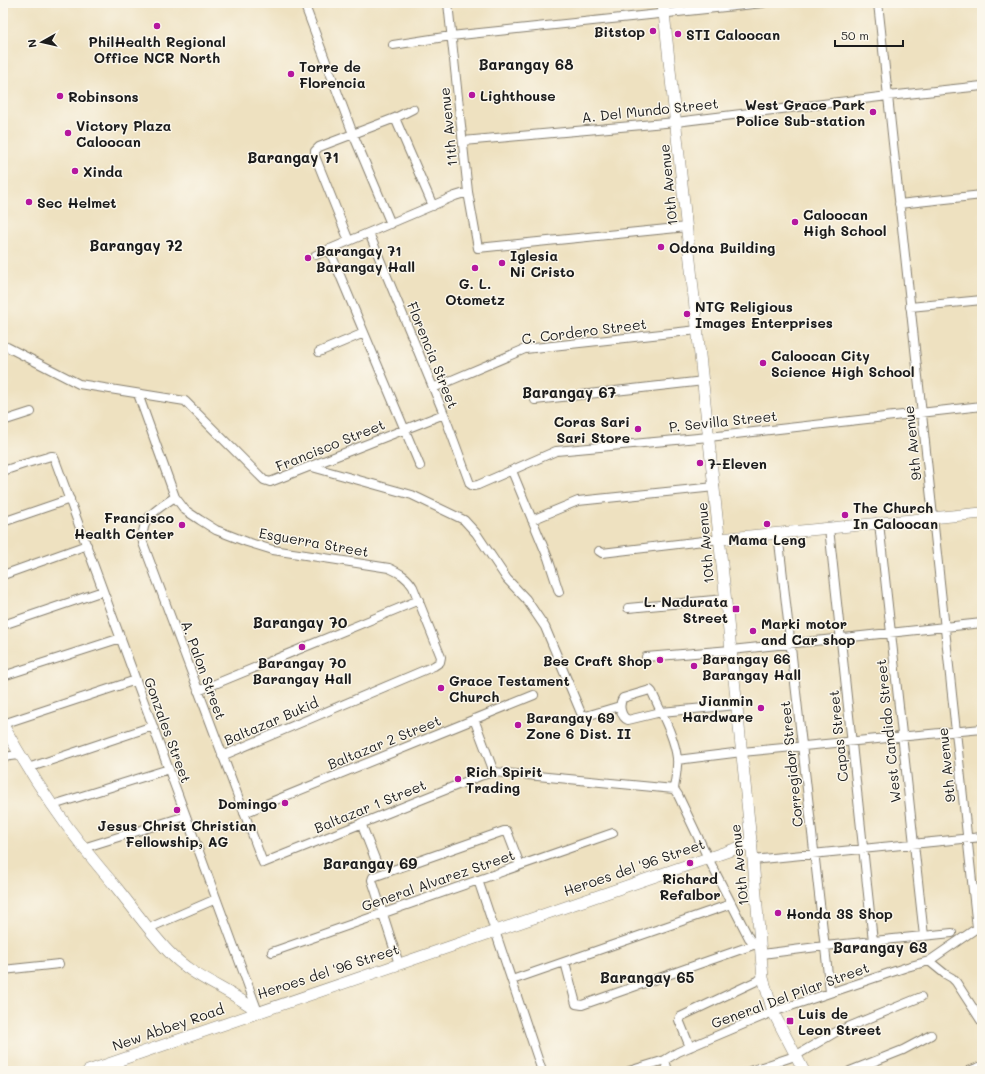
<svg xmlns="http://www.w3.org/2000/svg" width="985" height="1074" font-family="Mali,sans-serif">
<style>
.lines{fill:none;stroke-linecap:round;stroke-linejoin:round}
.street-casing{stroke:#857e6e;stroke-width:10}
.secondary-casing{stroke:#857e6e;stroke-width:12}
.street{stroke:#fff;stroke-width:8}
.secondary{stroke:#fff;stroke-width:11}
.poi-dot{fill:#b5179e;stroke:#fbf7ec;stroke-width:1.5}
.labels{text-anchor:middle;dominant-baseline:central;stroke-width:3;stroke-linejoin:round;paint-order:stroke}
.poi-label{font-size:14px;font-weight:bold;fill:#1c1c1c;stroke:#fbf7ec;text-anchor:start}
.street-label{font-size:14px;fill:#1c1c1c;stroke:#fbf7ec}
.neighbourhood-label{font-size:15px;font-weight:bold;fill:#1c1c1c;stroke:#fbf7ec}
</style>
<rect width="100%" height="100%" fill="#fbf7ec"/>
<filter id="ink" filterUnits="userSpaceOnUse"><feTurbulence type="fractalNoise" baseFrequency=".025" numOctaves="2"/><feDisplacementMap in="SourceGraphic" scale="8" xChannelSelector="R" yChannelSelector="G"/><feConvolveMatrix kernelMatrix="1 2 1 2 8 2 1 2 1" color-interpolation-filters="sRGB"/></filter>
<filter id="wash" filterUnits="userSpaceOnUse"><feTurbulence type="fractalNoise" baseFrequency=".012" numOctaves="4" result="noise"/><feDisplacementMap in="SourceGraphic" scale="16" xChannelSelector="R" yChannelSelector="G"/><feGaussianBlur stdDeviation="0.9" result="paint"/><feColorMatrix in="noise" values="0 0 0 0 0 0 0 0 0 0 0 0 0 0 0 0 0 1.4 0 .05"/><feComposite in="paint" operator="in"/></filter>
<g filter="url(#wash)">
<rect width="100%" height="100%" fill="#eee1c0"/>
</g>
<g filter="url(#ink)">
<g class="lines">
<defs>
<path id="street" d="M 304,3 L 353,134 L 391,224
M 448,3 L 468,192 L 478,248 L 687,227
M 393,45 L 451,36 L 763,3
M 395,118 L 433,206
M 463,141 L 676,122 L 888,96 L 982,86
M 899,204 L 982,195
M 369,233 L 444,414 L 470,484 L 473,486 L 478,485 L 556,451 L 709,437 L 982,406
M 349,241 L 315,156 L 315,151 L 319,147 L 395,118 L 413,109
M 329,249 L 420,466
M 316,255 L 455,196 L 468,192
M 910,307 L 982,300
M 3,346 L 7,347 L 79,384 L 185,401 L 264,480 L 270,482 L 444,414
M 319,352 L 364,333
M 433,388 L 525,349 L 698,330
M 138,394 L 175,497 L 185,510 L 200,520 L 216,530 L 247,542 L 273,550 L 389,568 C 400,573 407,577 413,587 L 441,657 L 440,662 L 434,666 L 222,756
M 535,400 L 704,381
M 3,421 L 31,412
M 312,467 L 412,495 L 464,520 L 476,533 L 507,579 L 526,599 L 545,627 L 581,713 L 586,716 L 620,706
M 3,471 L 24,464 L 51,456 L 53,456 L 55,460 L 258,1012
M 512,471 L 548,558 L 559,592
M 175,497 C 156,510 140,517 143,543 L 263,863 L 480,776 L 494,772 L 674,789
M 532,520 L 578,501 L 715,487
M 3,522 L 70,499
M 879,523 L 924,936
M 829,528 L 873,941
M 778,533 L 830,992
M 599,551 L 602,553 L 720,539
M 3,575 L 87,545
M 628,608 L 725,599
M 3,625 L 103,591
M 646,657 L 731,650 L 982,623
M 3,676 L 121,638
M 198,691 L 419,600
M 737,705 L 661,712 L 628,720 C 621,717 618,705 623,698 L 650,690 L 652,692 C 661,713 674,735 677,758 C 678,768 675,780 674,789 L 678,795 L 708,858 L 749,938 L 755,945
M 474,719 L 494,772
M 3,724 L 136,680
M 3,757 L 19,755
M 677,760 L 742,752 L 982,729
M 28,768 L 153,726
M 53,805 L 169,769
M 244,813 L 534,695
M 361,823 L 377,864
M 83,848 L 186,816
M 753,860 L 982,837
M 478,880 L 542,1071
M 973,890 L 982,889
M 149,928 L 216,899
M 272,952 L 613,833
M 762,954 L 825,946 L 952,933
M 929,961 L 945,974 L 952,978 L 956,982 L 982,1022
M 565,962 L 576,1004 L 582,1005 L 759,943
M 399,964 L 372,880 L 373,877 L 504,831 L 507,831 L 520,865
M 3,970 L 59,964
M 512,980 L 731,904
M 690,1047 L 679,1020 L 680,1017 L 763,978
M 665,1060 L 668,1071
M 117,1061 L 121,1071
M 629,1071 L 665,1060 L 678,1052 L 773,1012 L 907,967 L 929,961 L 977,928 L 878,3
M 750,1071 L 795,1056 L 836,1032 L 921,997
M 850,1071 L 903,1050 L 931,1035
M 969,1071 L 982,1066"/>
<path id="secondary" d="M 663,3 L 753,860 L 763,978 L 773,1012 L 804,1071
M 720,539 L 982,513
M 3,725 C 27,768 53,809 83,847 C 94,861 105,874 116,887 C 133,908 150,932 168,951 C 194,979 230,989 258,1012
M 88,1071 L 752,843"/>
</defs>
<!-- street casing -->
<use href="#street" class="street-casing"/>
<!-- secondary casing -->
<use href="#secondary" class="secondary-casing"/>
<!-- street -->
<use href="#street" class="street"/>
<!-- secondary -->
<use href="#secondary" class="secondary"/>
</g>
</g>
<!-- markers -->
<g class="poi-dot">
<circle cx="157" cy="26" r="4"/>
<circle cx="653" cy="31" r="4"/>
<circle cx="678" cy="34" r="4"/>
<circle cx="291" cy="74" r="4"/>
<circle cx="472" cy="95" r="4"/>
<circle cx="60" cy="96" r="4"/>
<circle cx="873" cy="112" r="4"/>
<circle cx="68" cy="133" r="4"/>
<circle cx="75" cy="171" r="4"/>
<circle cx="29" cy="202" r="4"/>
<circle cx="795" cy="222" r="4"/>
<circle cx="661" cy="247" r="4"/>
<circle cx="308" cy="258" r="4"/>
<circle cx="502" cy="263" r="4"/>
<circle cx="475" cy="268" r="4"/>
<circle cx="687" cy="314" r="4"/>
<circle cx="763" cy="363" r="4"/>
<circle cx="638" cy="429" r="4"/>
<circle cx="700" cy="463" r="4"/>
<circle cx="845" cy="515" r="4"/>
<circle cx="767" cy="524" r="4"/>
<circle cx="182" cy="525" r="4"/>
<rect x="732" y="605" width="8" height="8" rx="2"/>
<circle cx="753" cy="631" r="4"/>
<circle cx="302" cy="647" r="4"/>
<circle cx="660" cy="660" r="4"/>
<circle cx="694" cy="666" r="4"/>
<circle cx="441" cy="688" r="4"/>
<circle cx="761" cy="708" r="4"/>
<circle cx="518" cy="725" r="4"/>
<circle cx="458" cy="779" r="4"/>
<circle cx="285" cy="803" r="4"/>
<circle cx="177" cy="810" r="4"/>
<circle cx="690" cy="863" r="4"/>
<circle cx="778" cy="913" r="4"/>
<rect x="786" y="1017" width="8" height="8" rx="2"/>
</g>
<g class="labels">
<!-- poi labels -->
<g class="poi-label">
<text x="645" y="31" text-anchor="end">Bitstop</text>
<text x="686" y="34">STI Caloocan</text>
<text x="157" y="41" text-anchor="middle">PhilHealth Regional<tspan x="157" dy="16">Office NCR North</tspan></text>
<text x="299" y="66">Torre de<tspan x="299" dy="16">Florencia</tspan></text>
<text x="480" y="95">Lighthouse</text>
<text x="68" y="96">Robinsons</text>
<text x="865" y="104" text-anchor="end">West Grace Park<tspan x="865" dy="16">Police Sub-station</tspan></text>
<text x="76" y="125">Victory Plaza<tspan x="76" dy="16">Caloocan</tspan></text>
<text x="83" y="171">Xinda</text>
<text x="37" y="202">Sec Helmet</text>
<text x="803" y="214">Caloocan<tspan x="803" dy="16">High School</tspan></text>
<text x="669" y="247">Odona Building</text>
<text x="316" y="250">Barangay 71<tspan x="316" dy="16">Barangay Hall</tspan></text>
<text x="510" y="255">Iglesia<tspan x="510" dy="16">Ni Cristo</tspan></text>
<text x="475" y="283" text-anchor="middle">G. L.<tspan x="475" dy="16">Otometz</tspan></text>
<text x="695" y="306">NTG Religious<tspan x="695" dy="16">Images Enterprises</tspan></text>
<text x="771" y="355">Caloocan City<tspan x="771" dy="16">Science High School</tspan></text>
<text x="630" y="421" text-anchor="end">Coras Sari<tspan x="630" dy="16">Sari Store</tspan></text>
<text x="708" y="463">7-Eleven</text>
<text x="853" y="507">The Church<tspan x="853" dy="16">In Caloocan</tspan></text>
<text x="174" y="517" text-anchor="end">Francisco<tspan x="174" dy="16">Health Center</tspan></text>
<text x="767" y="539" text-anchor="middle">Mama Leng</text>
<text x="728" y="601" text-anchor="end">L. Nadurata<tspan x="728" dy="16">Street</tspan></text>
<text x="761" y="623">Marki motor<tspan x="761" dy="16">and Car shop</tspan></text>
<text x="702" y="658">Barangay 66<tspan x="702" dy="16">Barangay Hall</tspan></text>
<text x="652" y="660" text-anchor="end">Bee Craft Shop</text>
<text x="302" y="662" text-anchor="middle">Barangay 70<tspan x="302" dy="16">Barangay Hall</tspan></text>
<text x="449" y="680">Grace Testament<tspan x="449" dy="16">Church</tspan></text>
<text x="753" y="700" text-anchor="end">Jianmin<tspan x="753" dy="16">Hardware</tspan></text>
<text x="526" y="717">Barangay 69<tspan x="526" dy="16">Zone 6 Dist. II</tspan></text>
<text x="466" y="771">Rich Spirit<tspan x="466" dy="16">Trading</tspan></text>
<text x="277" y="803" text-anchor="end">Domingo</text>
<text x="177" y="825" text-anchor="middle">Jesus Christ Christian<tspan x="177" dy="16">Fellowship, AG</tspan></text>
<text x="690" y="878" text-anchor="middle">Richard<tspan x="690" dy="16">Refalbor</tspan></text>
<text x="786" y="913">Honda 3S Shop</text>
<text x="798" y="1013">Luis de<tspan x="798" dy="16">Leon Street</tspan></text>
</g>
<!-- street labels -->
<g class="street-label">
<text transform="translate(650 110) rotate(-6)">A. Del Mundo Street</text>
<text transform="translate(448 127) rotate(-96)">11th Avenue</text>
<text transform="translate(668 185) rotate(-96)">10th Avenue</text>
<text transform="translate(584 331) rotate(-7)">C. Cordero Street</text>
<text transform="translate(433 355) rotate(68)">Florencia Street</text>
<text transform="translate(723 421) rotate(-6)">P. Sevilla Street</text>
<text transform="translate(912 443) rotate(-96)">9th Avenue</text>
<text transform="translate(330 445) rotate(-22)">Francisco Street</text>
<text transform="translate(314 542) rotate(10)">Esguerra Street</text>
<text transform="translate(705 543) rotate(-95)">10th Avenue</text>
<text transform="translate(204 670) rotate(70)">A. Palon Street</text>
<text transform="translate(271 721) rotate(-23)">Baltazar Bukid</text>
<text transform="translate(168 730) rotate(70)">Gonzales Street</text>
<text transform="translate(888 731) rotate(-96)">West Candido Street</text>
<text transform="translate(838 736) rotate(-96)">Capas Street</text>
<text transform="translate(384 742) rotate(-22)">Baltazar 2 Street</text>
<text transform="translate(791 764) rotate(-96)">Corregidor Street</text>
<text transform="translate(946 765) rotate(-96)">9th Avenue</text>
<text transform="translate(370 806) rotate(-22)">Baltazar 1 Street</text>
<text transform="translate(739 865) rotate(-96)">10th Avenue</text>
<text transform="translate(634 867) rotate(-19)">Heroes del '96 Street</text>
<text transform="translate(438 880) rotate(-19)">General Alvarez Street</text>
<text transform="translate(328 971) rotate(-18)">Heroes del '96 Street</text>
<text transform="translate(790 995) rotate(-20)">General Del Pilar Street</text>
<text transform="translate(168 1027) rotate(-19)">New Abbey Road</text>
</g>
<!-- neighbourhood labels -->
<g class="neighbourhood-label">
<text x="526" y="64">Barangay 68</text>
<text x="293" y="157">Barangay 71</text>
<text x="136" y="245">Barangay 72</text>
<text x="569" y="392">Barangay 67</text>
<text x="300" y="622">Barangay 70</text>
<text x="370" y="863">Barangay 69</text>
<text x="880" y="947">Barangay 63</text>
<text x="647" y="977">Barangay 65</text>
</g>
</g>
<!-- margin -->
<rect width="985" height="1074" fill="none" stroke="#fbf7ec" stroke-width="16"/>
<!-- north arrow -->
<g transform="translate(42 42) rotate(262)" stroke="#fbf7ec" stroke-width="3" paint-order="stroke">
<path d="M0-3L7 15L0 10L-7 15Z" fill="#1c1c1c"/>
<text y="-6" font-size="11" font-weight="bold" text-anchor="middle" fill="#1c1c1c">N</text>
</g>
<!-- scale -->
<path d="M835 40v6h68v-6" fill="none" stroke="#1c1c1c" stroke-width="2"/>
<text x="841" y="40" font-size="12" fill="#1c1c1c" stroke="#fbf7ec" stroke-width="3" paint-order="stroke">50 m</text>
</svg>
